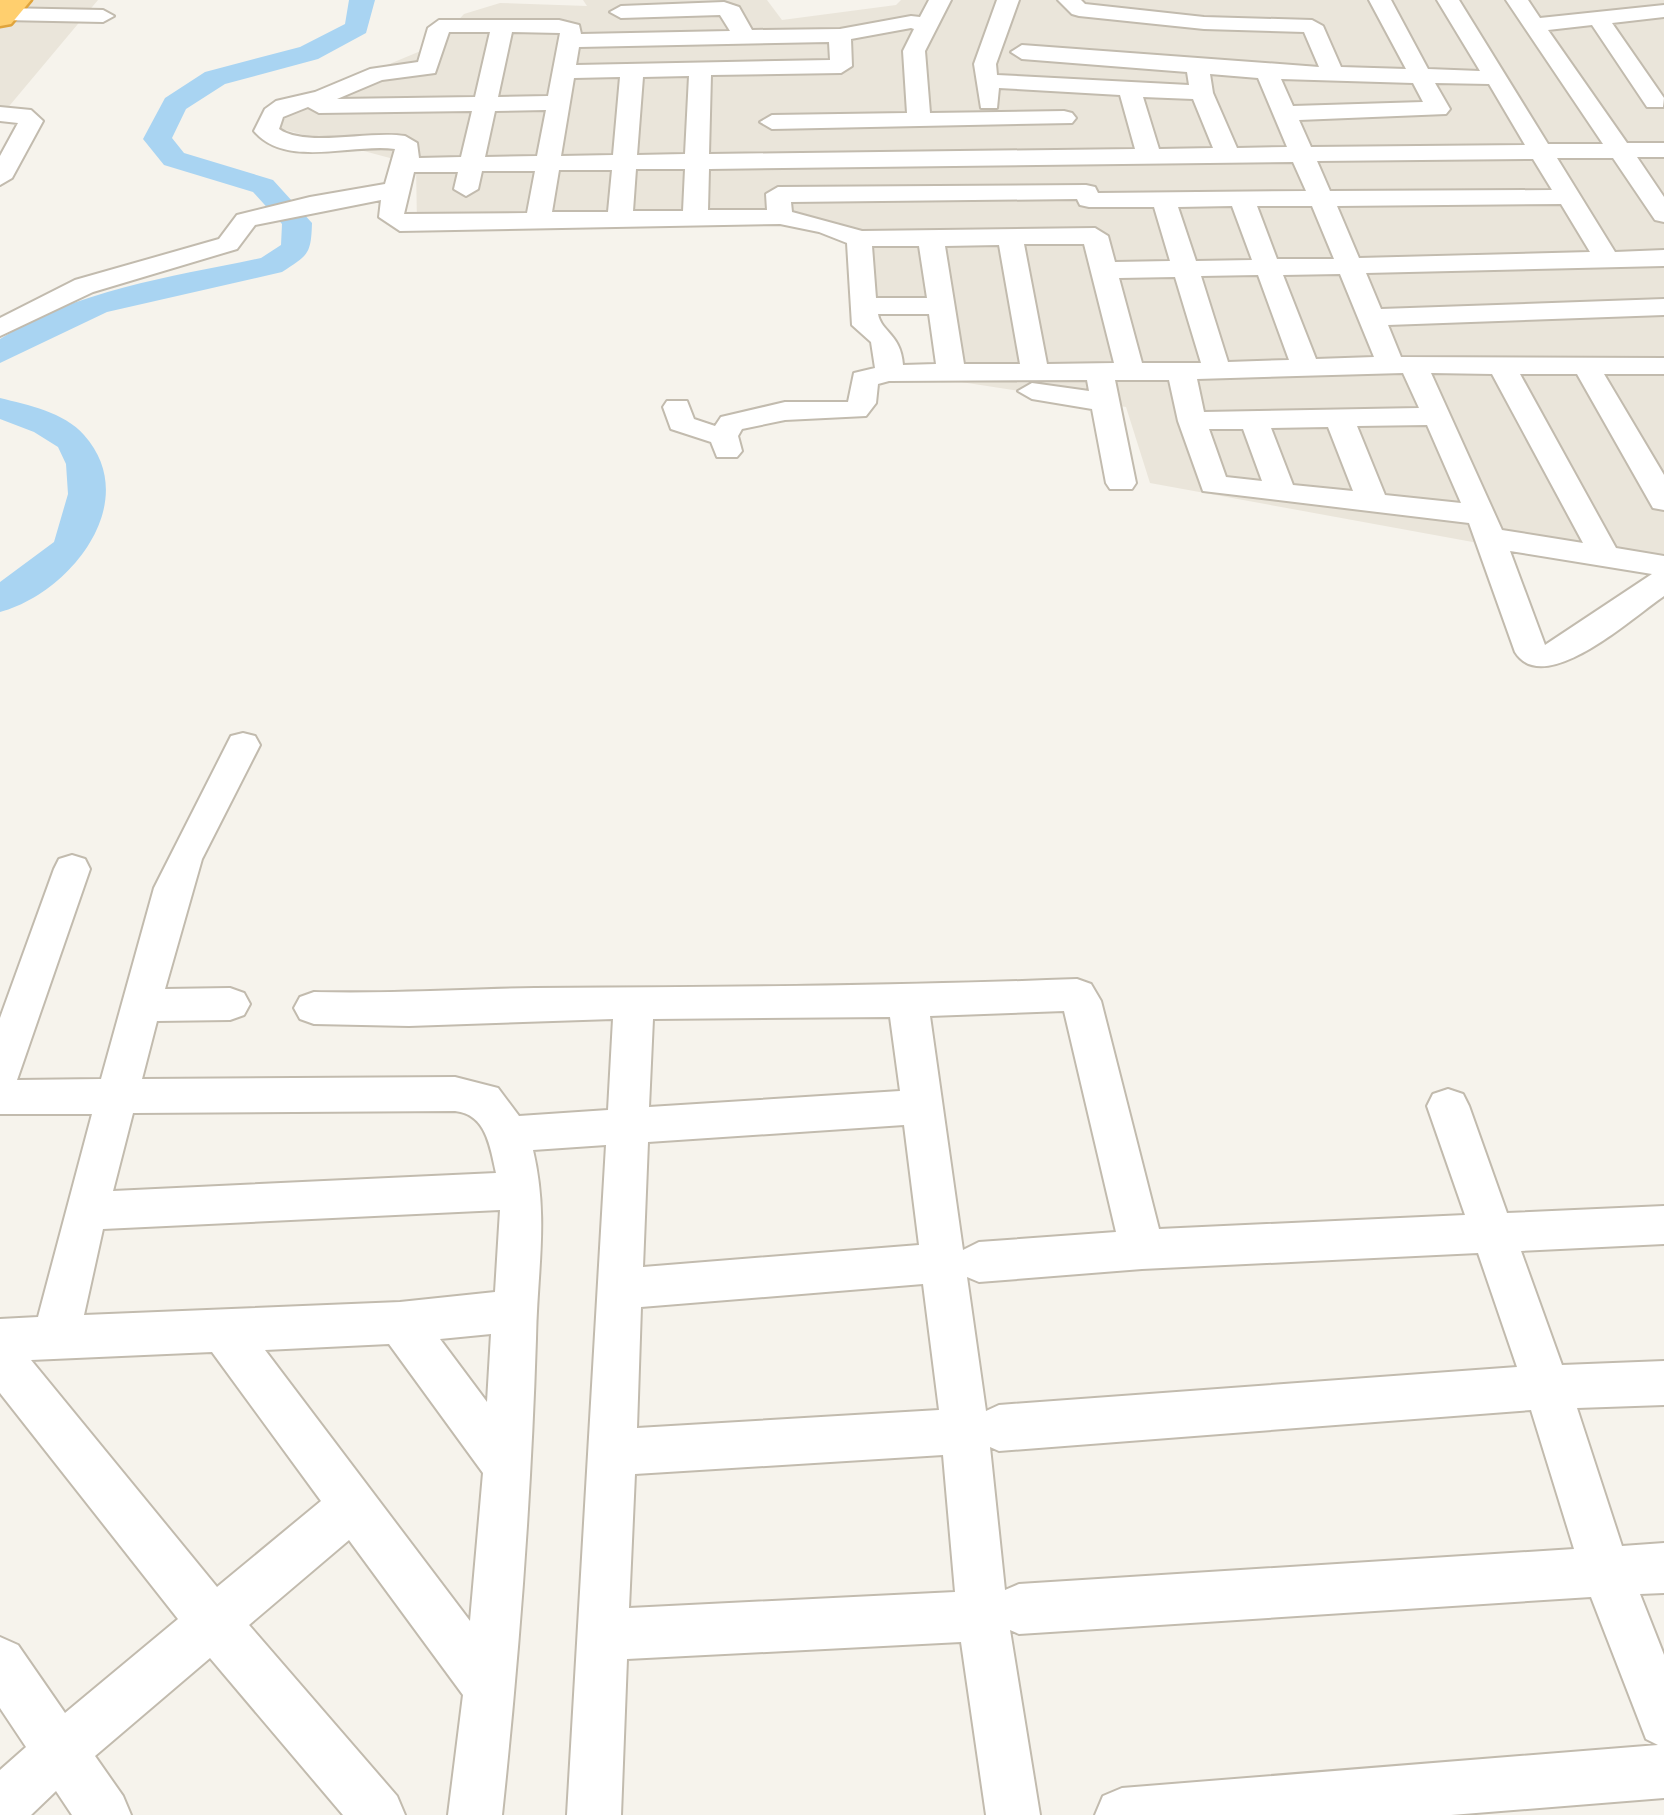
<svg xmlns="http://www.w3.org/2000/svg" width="1664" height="1815" font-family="'Exo 2',sans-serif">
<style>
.residential{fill:#eae5da}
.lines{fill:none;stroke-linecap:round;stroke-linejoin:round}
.river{fill:#a9d4f2;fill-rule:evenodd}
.minor-casing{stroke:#c2bbae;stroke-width:4}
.highway-casing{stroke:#e0a43c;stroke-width:5}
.minor{fill:#fff;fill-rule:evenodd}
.highway{fill:#ffcf6e;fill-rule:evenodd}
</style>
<rect width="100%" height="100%" fill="#f6f3ec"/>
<!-- residential -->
<path class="residential" d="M 0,0 L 98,0 L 0,117 Z
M 583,0 L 767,0 L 782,20 L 896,5 L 901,0 L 1664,0 L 1664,577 L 1150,483 L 1126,407 L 961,382 L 947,303 L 854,302 L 862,235 L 745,215 L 417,225 L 416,165 L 278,128 L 284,108 L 435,45 L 464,14 L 500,3 L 587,6 Z"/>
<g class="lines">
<!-- river -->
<path class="river" d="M 349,0 L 375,0 L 366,33 L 318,59 L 225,84 L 186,109 L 172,138 L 184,153 L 273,180 L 312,223 C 311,255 308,255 282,272 L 107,312 L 0,363 L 0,339 C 78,289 172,277 261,258 L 281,245 L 282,224 L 253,192 L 164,165 L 143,139 L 165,98 L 205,72 L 300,47 L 345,24 Z
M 0,398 C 28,405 64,412 84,435 C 144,502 69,594 0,612 L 0,582 L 54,542 L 68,494 L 66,464 L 58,447 L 34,432 L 0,419 Z"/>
<defs>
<path id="minor" d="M 929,0 L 951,0 L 925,51 L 930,113 L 1064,111 L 1072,113 L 1076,118 L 1072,123 L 772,129 L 760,122 L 772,115 L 907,113 L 903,51 L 914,29 L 911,28 L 851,39 L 852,66 L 841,73 L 711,75 L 709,154 L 1135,149 L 1120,95 L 999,88 L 997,108 L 981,108 L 974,64 L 997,0 L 1019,0 L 996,64 L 997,75 L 1189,85 L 1187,72 L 1022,59 L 1011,52 L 1022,45 L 1319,67 L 1304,32 L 1204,29 L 1079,16 L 1072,14 L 1058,0 L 1081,0 L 1085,4 L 1204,17 L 1312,20 L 1323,26 L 1341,67 L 1406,69 L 1369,0 L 1391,0 L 1428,69 L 1480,71 L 1437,0 L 1459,0 L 1548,144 L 1603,144 L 1506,0 L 1528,0 L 1540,18 L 1664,5 L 1664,17 L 1612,23 L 1664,98 L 1663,107 L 1647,107 L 1592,25 L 1548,30 L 1627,143 L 1664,143 L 1664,157 L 1637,157 L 1664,197 L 1664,222 L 1655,220 L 1613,158 L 1557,158 L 1615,252 L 1664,250 L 1664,266 L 1366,273 L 1381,309 L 1664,299 L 1664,315 L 1388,325 L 1401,357 L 1664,358 L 1664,374 L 1604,374 L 1664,475 L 1664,510 L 1653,508 L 1649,501 L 1577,374 L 1520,374 L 1616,548 L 1664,556 L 1664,596 C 1633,617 1544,699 1515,652 L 1469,523 L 1203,491 L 1178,421 L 1169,380 L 1115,380 L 1136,483 L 1132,489 L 1110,489 L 1106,483 L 1092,409 L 1032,399 L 1018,391 L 1032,383 L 1089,391 L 1087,380 L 889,381 L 878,384 L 876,403 L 866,416 L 785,420 L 742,429 L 738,436 L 742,451 L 737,457 L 717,457 L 711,442 L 671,429 L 663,407 L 667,401 L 687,401 L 694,419 L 715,426 L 721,417 L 785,402 L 848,402 L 854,373 L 875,368 L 871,342 L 852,325 L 847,243 L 819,232 L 780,224 L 400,231 L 379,217 L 381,200 L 255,225 L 237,249 L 93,292 L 0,336 L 0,318 L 75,280 L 219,239 L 237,215 L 310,197 L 385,184 L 395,149 C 353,143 286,169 254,131 L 265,109 L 276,101 L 315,92 L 370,69 L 418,62 L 428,28 L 439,20 L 559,20 L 579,25 L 581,34 L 730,31 L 720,15 L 621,18 L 610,12 L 621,6 L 724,2 L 739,7 L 752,30 L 840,29 L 911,16 L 920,17 ZM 449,32 L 490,32 L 475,97 L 337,99 L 382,80 L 435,73 ZM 512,32 L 560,33 L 548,96 L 498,97 ZM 829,42 L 830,60 L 576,65 L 579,47 ZM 1210,74 L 1258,78 L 1287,147 L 1237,148 L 1213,93 ZM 689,76 L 685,154 L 637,155 L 643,77 ZM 620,77 L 613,155 L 561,156 L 574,78 ZM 1281,79 L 1413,83 L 1423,102 L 1293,106 ZM 1435,83 L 1489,84 L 1525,145 L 1311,147 L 1299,120 L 1446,114 L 1450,109 ZM 1143,97 L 1193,99 L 1213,148 L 1159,149 ZM 308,107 L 319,113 L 472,111 L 461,157 L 419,158 L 417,143 L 405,136 C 370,130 306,148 279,129 L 283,117 ZM 546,110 L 537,156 L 485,157 L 495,111 ZM 1533,159 L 1552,190 L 1330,191 L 1317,161 ZM 1293,162 L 1306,191 L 1098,193 L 1095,187 L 1086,185 L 778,187 L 766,194 L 767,210 L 708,210 L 709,169 ZM 636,169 L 685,169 L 683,211 L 633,211 ZM 559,170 L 612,170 L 608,212 L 552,212 ZM 482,171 L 535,171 L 527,213 L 404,214 L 414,172 L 458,172 L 454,189 L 466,196 L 478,189 ZM 1077,199 L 1080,205 L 1089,207 L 1154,207 L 1170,261 L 1115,262 L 1108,236 L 1095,228 L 862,231 L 792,212 L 791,202 ZM 1561,204 L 1590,252 L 1359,258 L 1337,206 ZM 1232,206 L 1252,260 L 1196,261 L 1178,207 ZM 1257,206 L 1312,206 L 1334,259 L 1277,259 ZM 1024,244 L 1084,244 L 1114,363 L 1047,364 ZM 999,245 L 1020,364 L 964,364 L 945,246 ZM 872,246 L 919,246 L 927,298 L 876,298 ZM 1340,274 L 1374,357 L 1316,359 L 1283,275 ZM 1258,275 L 1289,360 L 1228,362 L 1201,276 ZM 1175,277 L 1201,363 L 1142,363 L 1119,278 ZM 878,314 L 929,314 L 936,364 L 903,365 C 901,334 881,332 878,314 ZM 1403,373 L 1419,408 L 1204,412 L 1197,379 ZM 1431,373 L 1492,374 L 1583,543 L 1502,530 ZM 1427,425 L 1461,503 L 1385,495 L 1357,426 ZM 1328,427 L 1353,491 L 1293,485 L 1271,428 ZM 1209,429 L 1243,429 L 1262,481 L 1226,477 ZM 1510,551 L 1652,574 L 1545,645 Z
M 0,8 L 103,10 L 114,16 L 103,22 L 3,20 Z
M 0,107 L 31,110 L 43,121 L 12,178 L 0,185 L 0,156 L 18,123 L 0,121 Z
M 243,733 L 255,736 L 260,745 L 202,859 L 165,989 L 230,988 L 244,993 L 250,1004 L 244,1015 L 230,1020 L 157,1021 L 142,1079 L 455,1077 L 498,1088 L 519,1116 L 608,1110 L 613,1019 L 409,1026 L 314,1024 L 300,1019 L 294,1008 L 300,997 L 314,992 C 388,994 461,989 535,988 C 716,987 896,986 1077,979 L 1091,984 L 1101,1001 L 1159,1229 L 1465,1215 L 1427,1106 L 1433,1094 L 1448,1089 L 1463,1094 L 1469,1106 L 1507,1213 L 1664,1206 L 1664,1244 L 1521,1251 L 1562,1365 L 1664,1361 L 1664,1405 L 1577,1408 L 1622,1546 L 1664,1543 L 1664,1593 L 1640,1594 L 1664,1655 L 1664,1798 L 1451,1815 L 1095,1815 L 1103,1796 L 1122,1788 L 1658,1745 L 1646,1739 L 1591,1597 L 1019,1634 L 1010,1630 L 1040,1815 L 986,1815 L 961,1642 L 627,1659 L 621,1815 L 567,1815 L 606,1145 L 533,1150 C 549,1218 537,1271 536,1339 C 531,1498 519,1656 502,1815 L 448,1815 L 463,1695 L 349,1540 L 249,1625 L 397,1796 L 405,1815 L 343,1815 L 210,1658 L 95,1756 L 123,1796 L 131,1815 L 72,1815 L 56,1791 L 31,1815 L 0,1815 L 0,1770 L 26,1747 L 0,1708 L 0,1637 L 18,1645 L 65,1713 L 178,1619 L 0,1393 L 0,1319 L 38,1317 L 92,1114 L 0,1114 L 0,1018 L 54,869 L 59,859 L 72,855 L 85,859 L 90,869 L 17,1080 L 101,1079 L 154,888 L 231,736 ZM 1064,1011 L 1116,1232 L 979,1242 L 963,1250 L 930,1016 ZM 890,1017 L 900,1091 L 649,1107 L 653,1019 ZM 455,1111 C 486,1114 490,1146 496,1173 L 113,1191 L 133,1113 ZM 904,1125 L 919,1245 L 643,1267 L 648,1142 ZM 500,1210 L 495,1292 L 400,1302 L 84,1315 L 103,1229 ZM 1478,1253 L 1517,1367 L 999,1405 L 986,1411 L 967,1277 L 979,1282 L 1142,1269 ZM 923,1284 L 939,1410 L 637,1428 L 641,1307 ZM 491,1334 L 487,1402 L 440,1339 ZM 389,1344 L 483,1473 L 470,1621 L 265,1350 ZM 212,1352 L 321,1501 L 217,1587 L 31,1360 ZM 1531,1410 L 1574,1549 L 1019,1584 L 1005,1590 L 990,1447 L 999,1451 ZM 943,1455 L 955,1592 L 629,1608 L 635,1474 Z"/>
<path id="highway" d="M 0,0 L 31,0 L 11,24 L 0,26 Z"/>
</defs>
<!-- minor casing -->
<use href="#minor" class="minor-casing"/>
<!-- highway casing -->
<use href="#highway" class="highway-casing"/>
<!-- minor -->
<use href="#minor" class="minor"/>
<!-- highway -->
<use href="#highway" class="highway"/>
</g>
</svg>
